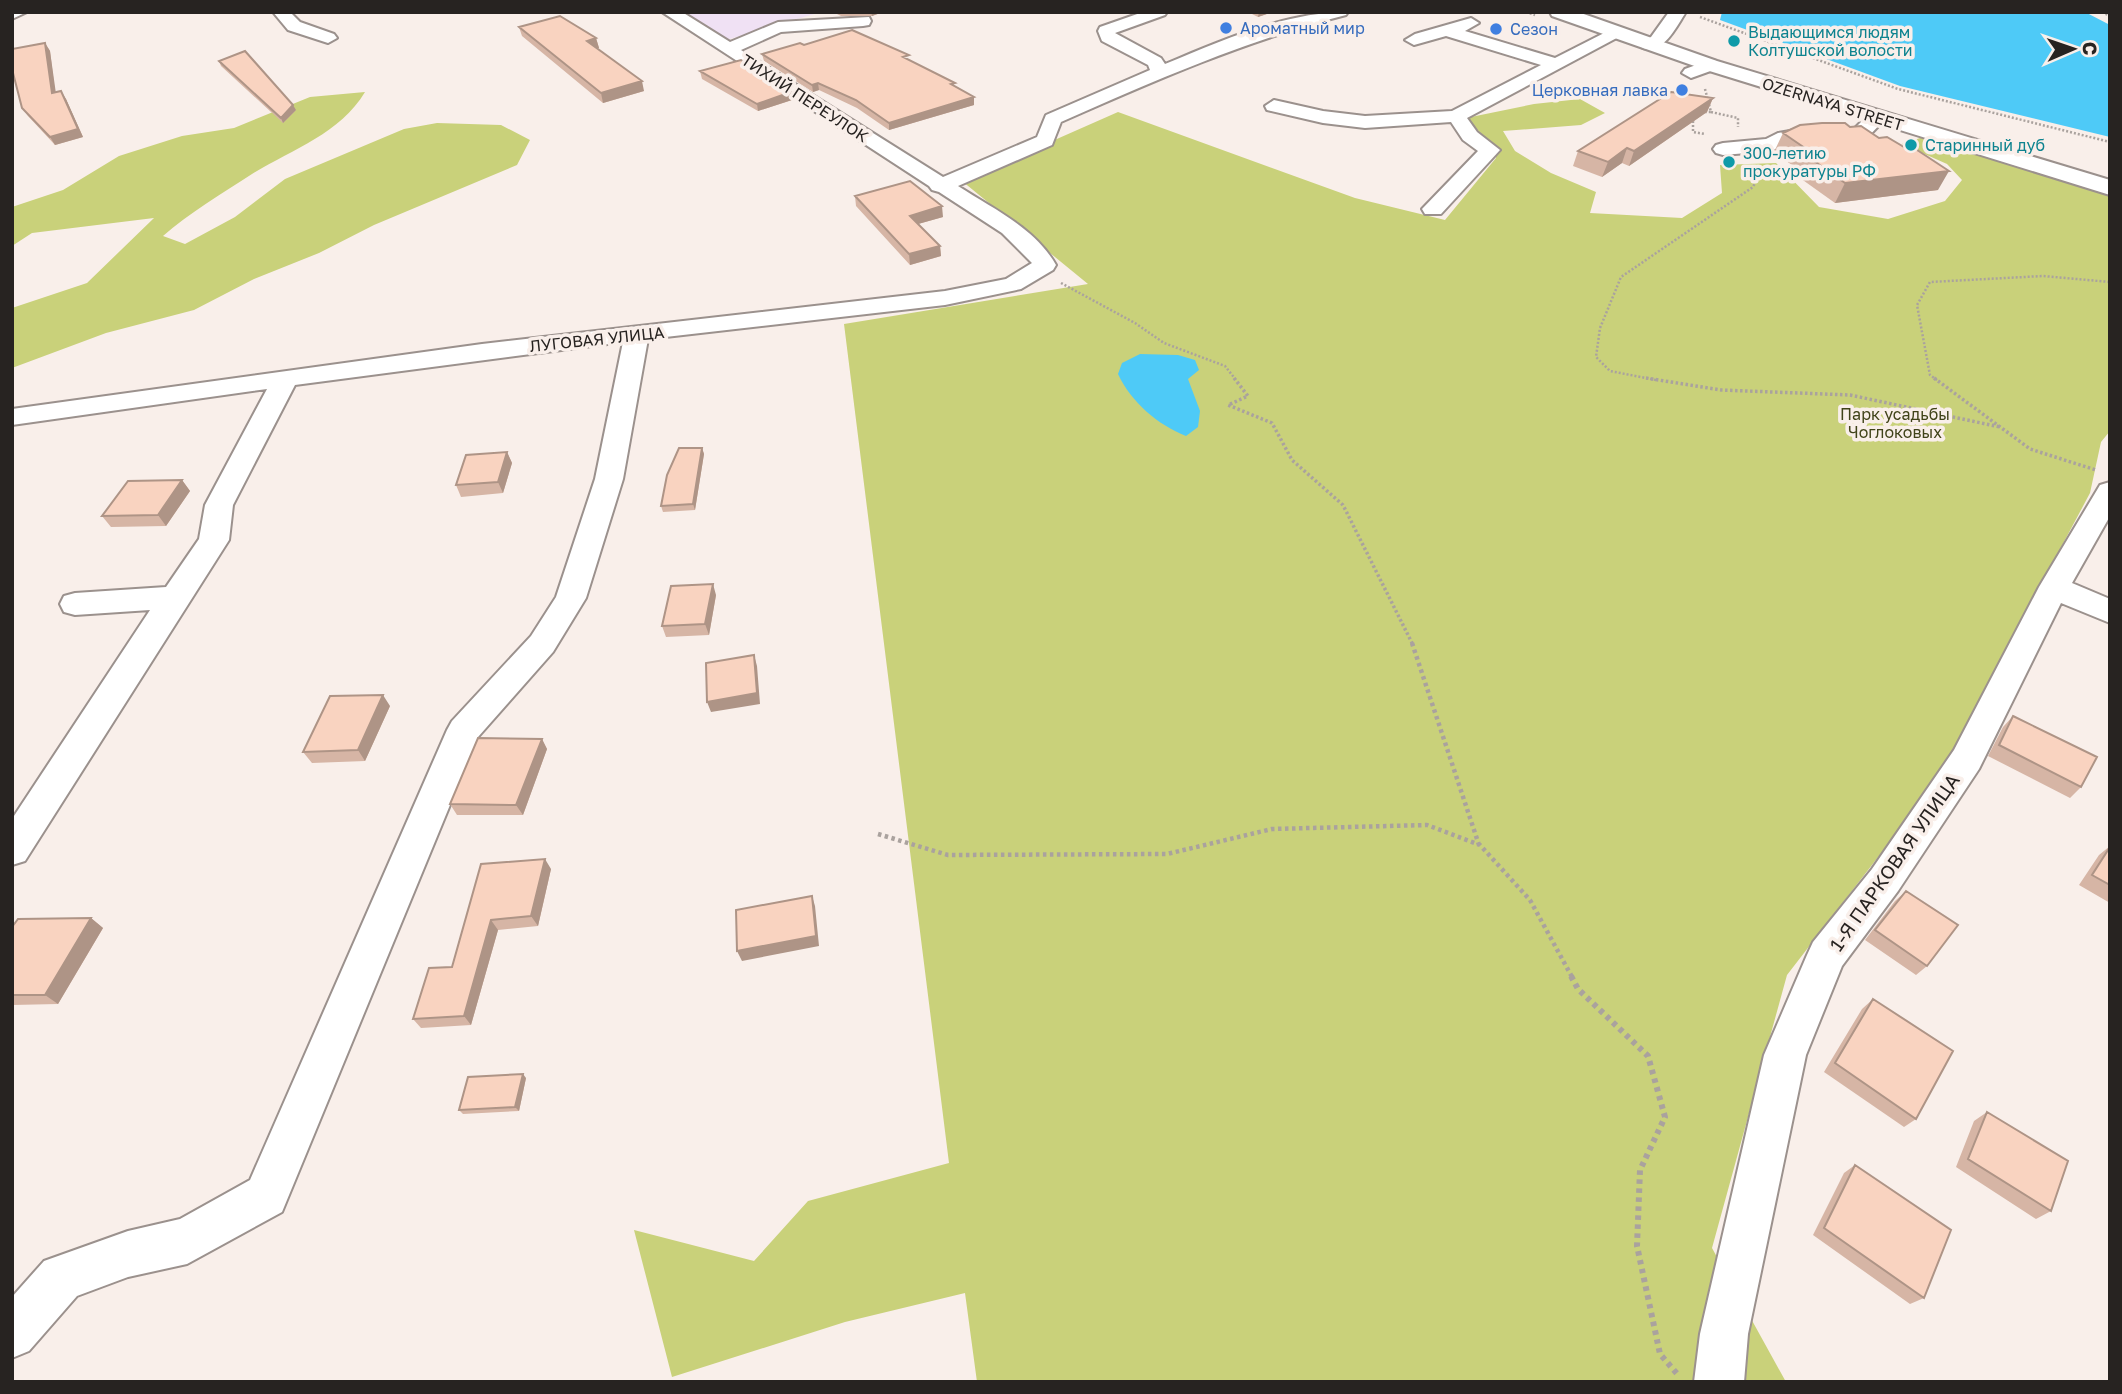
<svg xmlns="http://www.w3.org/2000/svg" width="2122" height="1394" font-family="'Golos Text',sans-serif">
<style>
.industrial{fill:#f0e1f4}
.green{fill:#c9d17a}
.water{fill:#4ecaf7}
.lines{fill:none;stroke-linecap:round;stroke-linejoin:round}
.minor-casing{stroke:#9b918d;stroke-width:4}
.major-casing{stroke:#9b918d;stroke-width:4}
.path-far3{stroke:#aaa29e;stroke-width:2.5;stroke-dasharray:2 2;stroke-linecap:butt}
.path-far2{stroke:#aaa29e;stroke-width:3.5;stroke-dasharray:2.5 2.5;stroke-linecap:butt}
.path-far1{stroke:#aaa29e;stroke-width:4.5;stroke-dasharray:3.5 3.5;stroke-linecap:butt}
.path{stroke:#aaa29e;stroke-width:6;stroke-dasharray:4.5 4.5;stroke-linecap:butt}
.minor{fill:#fff;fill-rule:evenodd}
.major{fill:#fff;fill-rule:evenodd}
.wall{fill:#d6b5a5}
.shaded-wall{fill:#ae9486}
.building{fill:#f9d3c0;stroke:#ae9486;stroke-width:2}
.shop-dot{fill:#3f7fe0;stroke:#f9efea;stroke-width:2.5}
.culture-dot{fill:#0f9aa8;stroke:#f9efea;stroke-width:2.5}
.labels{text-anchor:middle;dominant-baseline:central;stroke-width:7;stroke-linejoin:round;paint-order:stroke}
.far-shop-label{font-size:16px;fill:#366cbe;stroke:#f9efea;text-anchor:start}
.far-culture-label{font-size:16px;fill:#0d838f;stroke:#f9efea;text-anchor:start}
.far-street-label{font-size:16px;fill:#272321;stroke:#f9efea}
.far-park-label{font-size:16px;fill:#404319;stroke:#f9efea}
.street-label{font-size:19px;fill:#272321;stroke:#f9efea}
</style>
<rect width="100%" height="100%" fill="#f9efea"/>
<!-- industrial -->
<path class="industrial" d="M 671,12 L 821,12 L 723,41 Z"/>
<!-- green -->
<path class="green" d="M 365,92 C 340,134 291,150 252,174 C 224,192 188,214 163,236 L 185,244 L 235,217 L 285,179 L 404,129 L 437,123 L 501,125 L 530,140 L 517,165 L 374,225 L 319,253 L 254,279 L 194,310 L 106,333 L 12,368 L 12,308 L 87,283 L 154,218 L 32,233 L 12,246 L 12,207 L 63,190 L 119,156 L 182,136 L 234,128 L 310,97 Z
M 1580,99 L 1605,113 L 1581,125 L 1503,131 L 1515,151 L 1551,173 L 1596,192 L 1590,213 L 1682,218 L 1722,193 L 1720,165 L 1776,163 L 1819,207 L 1888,219 L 1945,201 L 1962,180 L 1947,164 L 1902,144 L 1926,136 L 2110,191 L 2110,431 L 2101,442 L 2090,493 L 1936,782 L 1787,975 L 1712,1248 L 1786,1382 L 977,1382 L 965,1293 L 845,1322 L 672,1377 L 634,1230 L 754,1261 L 808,1201 L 949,1163 L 844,324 L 1088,284 L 962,181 L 1118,112 L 1355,198 L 1445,220 L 1496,158 L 1496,149 L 1466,118 L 1534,104 Z"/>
<!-- water -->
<path class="water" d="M 1722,12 L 2085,12 L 2110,25 L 2110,137 L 1900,86 L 1720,20 Z
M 1140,354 L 1178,355 L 1195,360 L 1199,370 L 1188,379 L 1200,411 L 1198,427 L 1186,436 C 1158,425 1131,402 1118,374 L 1122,363 Z"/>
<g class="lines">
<defs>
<path id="minor" d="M 12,12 L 27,12 L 12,19 Z
M 273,12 L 290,12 L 300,22 L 334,34 L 337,38 L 328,43 L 288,30 Z
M 662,12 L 682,12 L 730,42 L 778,22 L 869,17 L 871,21 L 869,25 L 863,26 L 781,32 L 741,50 L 943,177 L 1037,137 L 1046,115 L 1150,70 L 1148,65 L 1102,41 L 1098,31 L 1100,27 L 1143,12 L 1167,12 L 1165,15 L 1115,33 L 1161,58 L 1165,64 C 1223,40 1285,12 1348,12 L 1346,15 C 1247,40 1154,81 1061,122 L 1052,145 L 958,186 C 992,208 1035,228 1056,265 L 1053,270 L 1021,289 L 945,305 L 648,339 L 623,479 L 586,598 L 553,652 L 478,737 L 282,1212 L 187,1264 L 128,1277 L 77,1296 L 29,1351 L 12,1358 L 12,1297 L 44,1261 L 128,1231 L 180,1219 L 250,1180 L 447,730 L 452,721 L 531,636 L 556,597 L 595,479 L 623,342 L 295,385 L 233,505 L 229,540 L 25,861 L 12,865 L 12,819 L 150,610 L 75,615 L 64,612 L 60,604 L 64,596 L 75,593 L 166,587 L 199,539 L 205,505 L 267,389 L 12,425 L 12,409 L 482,344 L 945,291 L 1006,279 L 1032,263 L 1002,233 L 939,192 L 932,190 L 929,186 Z
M 1669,12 L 1686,12 C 1676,27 1665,53 1643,48 L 1640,44 L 1651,37 Z
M 1471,18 L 1479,23 L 1465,31 L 1555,58 L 1612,29 L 1624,29 L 1626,33 L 1467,118 L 1477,132 L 1500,150 L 1441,214 L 1425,214 L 1422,209 L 1478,151 L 1463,140 L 1451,122 L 1365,128 L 1323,123 L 1267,110 L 1265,106 L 1274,100 L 1323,111 L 1365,116 L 1452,111 L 1541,65 L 1446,36 L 1414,45 L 1405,40 L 1415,34 Z
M 1710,60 L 1716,61 L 1719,65 L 1716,69 L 1691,78 L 1682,73 L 1685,69 Z
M 1877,111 L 1887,117 L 1866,139 L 1859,141 L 1813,139 L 1790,142 L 1771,151 L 1723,155 L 1716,153 L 1713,149 L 1716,145 L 1723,143 L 1766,139 L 1778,133 L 1813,127 L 1853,130 L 1870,113 Z
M 2110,482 L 2110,516 L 2072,583 L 2110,599 L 2110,623 L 2061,603 L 1979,769 L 1898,891 L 1842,966 L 1806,1055 L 1748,1334 L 1744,1382 L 1694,1382 L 1700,1334 L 1764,1055 L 1807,955 L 1813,942 L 1872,869 L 1954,750 L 2039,587 L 2100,485 Z"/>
<path id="major" d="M 1550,12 L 1578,12 L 1717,61 L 2110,180 L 2110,195 L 1703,69 L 1552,16 Z"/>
</defs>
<!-- minor casing -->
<use href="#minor" class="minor-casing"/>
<!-- major casing -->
<use href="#major" class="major-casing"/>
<!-- path-far3 -->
<path class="path-far3" d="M 1526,12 L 1535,15
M 1995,12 L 1999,12
M 2102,12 L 2110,16
M 1700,17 L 1898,89 L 2110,142
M 1705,89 L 1711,112 L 1705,112
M 1711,112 L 1738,118 L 1738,127
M 1693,117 L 1693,132 L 1705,134
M 1061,283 L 1135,323 L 1164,343 L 1225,366 L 1236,380
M 1656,380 L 1610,371 L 1596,357 L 1600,328 L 1621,277 L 1753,187 L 1761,170 L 1759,168
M 1937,380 L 1930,375 L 1917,305 L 1930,282 L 2043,276 L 2110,282"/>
<!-- path-far2 -->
<path class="path-far2" d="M 1234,378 L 1248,396 L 1228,405 L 1272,423 L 1292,460 L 1343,505 L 1413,645
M 1646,378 L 1721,390 L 1850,395 L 2000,427
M 1934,378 L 2030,449 L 2096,470"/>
<!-- path-far1 -->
<path class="path-far1" d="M 1412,643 L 1479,845
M 878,834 L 948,855 L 1167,854 L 1272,829 L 1427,825 L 1480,845 L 1530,900 L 1572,977"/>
<!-- path -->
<path class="path" d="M 1571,976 L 1578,989 L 1648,1056 L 1665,1117 L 1640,1170 L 1637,1246 L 1660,1354 L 1679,1376"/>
<!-- minor -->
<use href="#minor" class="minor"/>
<!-- major -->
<use href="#major" class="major"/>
</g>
<!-- wall -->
<path class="wall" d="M 833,12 L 883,12 L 872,16 L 841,16 Z
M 1248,12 L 1273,12 L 1258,17 Z
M 519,27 L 596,38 L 599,48 L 597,48 L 644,91 L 603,103 L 522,36 Z
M 45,43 L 50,51 L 55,92 L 66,99 L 83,137 L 55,145 L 28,116 L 22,108 Z
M 804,45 L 909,60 L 956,87 L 974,105 L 889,130 L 857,108 L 819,90 L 813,92 L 764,61 L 762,54 Z
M 219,61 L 296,110 L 283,123 L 221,66 Z
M 700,71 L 791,92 L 792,100 L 758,111 L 702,79 Z
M 1713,98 L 1707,112 L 1629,166 L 1622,163 L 1602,177 L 1573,166 L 1578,151 Z
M 1783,133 L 1938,190 L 1835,203 L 1800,178 L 1803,173 L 1774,152 Z
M 855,196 L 943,217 L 918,224 L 940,246 L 941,256 L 910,265 L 856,206 Z
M 702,448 L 704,454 L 695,510 L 663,512 L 661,506 Z
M 507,452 L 512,463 L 503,493 L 461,497 L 456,485 Z
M 182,480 L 190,491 L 166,526 L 111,527 L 102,516 Z
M 716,595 L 709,635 L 666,637 L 662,626 Z
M 390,706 L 365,761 L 312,763 L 303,752 Z
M 2013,716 L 2081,787 L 2070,798 L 1988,756 L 2003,727 Z
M 542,739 L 547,749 L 523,815 L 457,815 L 450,804 Z
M 2110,846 L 2110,903 L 2079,885 L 2099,855 Z
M 481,864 L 551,869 L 538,926 L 498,930 L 471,1025 L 421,1028 L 413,1019 L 452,967 Z
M 1906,891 L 1927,966 L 1916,975 L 1865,940 L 1895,901 Z
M 91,918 L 103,928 L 58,1004 L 12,1005 L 12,927 Z
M 1873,999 L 1916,1119 L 1904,1127 L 1824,1072 L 1862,1009 Z
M 526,1078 L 519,1111 L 463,1114 L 459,1110 Z
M 1987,1112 L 2051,1211 L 2036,1219 L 1956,1167 L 1974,1121 Z
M 1855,1165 L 1924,1298 L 1910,1304 L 1813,1235 L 1844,1173 Z"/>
<!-- shaded-wall -->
<path class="shaded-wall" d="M 871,12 L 883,12 L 872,16 Z
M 1259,12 L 1273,12 L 1258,17 Z
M 596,38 L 599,48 L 590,50 L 587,41 Z
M 45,43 L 50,51 L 57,101 L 52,93 Z
M 642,81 L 644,91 L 603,103 L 601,93 Z
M 818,83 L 819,90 L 813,92 L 812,85 Z
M 61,91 L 66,99 L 83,137 L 55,145 L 50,137 Z
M 791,92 L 792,100 L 758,111 L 757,104 Z
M 974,97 L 974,105 L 889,130 L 889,123 Z
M 1713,98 L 1707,112 L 1629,166 L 1634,151 Z
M 293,105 L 296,110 L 283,123 L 281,118 Z
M 1627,148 L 1622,163 L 1602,177 L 1608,162 Z
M 1949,171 L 1938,190 L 1835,203 L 1845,183 Z
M 942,206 L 943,217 L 911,226 L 910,216 Z
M 940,246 L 941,256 L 910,265 L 909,254 Z
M 702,448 L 704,454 L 695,510 L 693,504 Z
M 507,452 L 512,463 L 503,493 L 498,482 Z
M 182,480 L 190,491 L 166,526 L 158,515 Z
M 713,584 L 716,595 L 709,635 L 705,624 Z
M 754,655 L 757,666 L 760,704 L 711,712 L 707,702 Z
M 383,695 L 390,706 L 365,761 L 358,750 Z
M 542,739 L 547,749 L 523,815 L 516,805 Z
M 545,859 L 551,869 L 538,926 L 531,916 Z
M 812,896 L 815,906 L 819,946 L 742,961 L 737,951 Z
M 91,918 L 103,928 L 58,1004 L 45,995 Z
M 491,920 L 498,930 L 471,1025 L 464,1016 Z
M 523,1074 L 526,1078 L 519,1111 L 515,1107 Z"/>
<!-- building -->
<path class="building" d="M 560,16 L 596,38 L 587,41 L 642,81 L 601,93 L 519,27 Z
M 852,30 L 909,55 L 903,57 L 955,83 L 951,84 L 974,97 L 889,123 L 856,100 L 818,83 L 812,85 L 762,54 L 800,43 L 804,45 Z
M 45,43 L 52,93 L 61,91 L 78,129 L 50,137 L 22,108 L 12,69 L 12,49 Z
M 245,51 L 293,105 L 281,118 L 219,61 Z
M 741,60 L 791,92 L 757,104 L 700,71 Z
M 1671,92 L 1713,98 L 1634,151 L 1627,148 L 1608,162 L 1578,151 Z
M 1822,123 L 1845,123 L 1850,127 L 1861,126 L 1879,138 L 1887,137 L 1904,147 L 1911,146 L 1949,171 L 1845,183 L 1810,158 L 1818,157 L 1783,133 L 1800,125 Z
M 910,181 L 942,206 L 910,216 L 940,246 L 909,254 L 855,196 Z
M 679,448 L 702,448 L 693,504 L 661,506 L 667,475 Z
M 507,452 L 498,482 L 456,485 L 466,455 Z
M 182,480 L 158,515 L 102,516 L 128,481 Z
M 713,584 L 705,624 L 662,626 L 671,586 Z
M 754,655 L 757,693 L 707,702 L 706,663 Z
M 383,695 L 358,750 L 303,752 L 330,696 Z
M 2013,716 L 2097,757 L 2081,787 L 1999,745 Z
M 478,738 L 542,739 L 516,805 L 450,804 Z
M 2110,847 L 2110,885 L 2092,875 Z
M 545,859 L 531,916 L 491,920 L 464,1016 L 413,1019 L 429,968 L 452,967 L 481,864 Z
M 1906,891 L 1958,925 L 1927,966 L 1875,930 Z
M 812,896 L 816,936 L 737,951 L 736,910 Z
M 91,918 L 45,995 L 12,995 L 12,927 L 18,919 Z
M 1873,999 L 1953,1051 L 1916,1119 L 1835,1063 Z
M 523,1074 L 515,1107 L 459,1110 L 468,1077 Z
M 1987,1112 L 2068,1161 L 2051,1211 L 1968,1159 Z
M 1855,1165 L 1951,1230 L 1924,1298 L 1824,1228 Z"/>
<!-- markers -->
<g class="shop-dot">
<circle cx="1226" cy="28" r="7"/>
<circle cx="1496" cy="29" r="7"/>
<circle cx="1682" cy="90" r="7"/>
</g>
<g class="culture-dot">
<circle cx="1734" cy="41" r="7"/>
<circle cx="1911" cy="145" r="7"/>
<circle cx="1729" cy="162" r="7"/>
</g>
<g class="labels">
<!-- far-shop labels -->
<g class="far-shop-label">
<text x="1240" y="28">Ароматный мир</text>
<text x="1510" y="29">Сезон</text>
<text x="1668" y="90" text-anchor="end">Церковная лавка</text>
</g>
<!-- far-culture labels -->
<g class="far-culture-label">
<text x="1748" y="32">Выдающимся людям<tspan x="1748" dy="18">Колтушской волости</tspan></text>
<text x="1925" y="145">Старинный дуб</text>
<text x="1743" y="153">300-летию<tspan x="1743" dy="18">прокуратуры РФ</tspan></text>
</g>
<!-- far-street labels -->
<g class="far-street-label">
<text transform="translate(805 98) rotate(33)">ТИХИЙ ПЕРЕУЛОК</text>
<text transform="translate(1833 104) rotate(17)">OZERNAYA STREET</text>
<text transform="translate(597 339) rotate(-6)">ЛУГОВАЯ УЛИЦА</text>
</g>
<!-- far-park labels -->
<g class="far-park-label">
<text x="1895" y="414">Парк усадьбы<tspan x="1895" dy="18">Чоглоковых</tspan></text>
</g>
<!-- street labels -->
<g class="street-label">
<text transform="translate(1894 862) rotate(-55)">1-Я ПАРКОВАЯ УЛИЦА</text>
</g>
</g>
<!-- border -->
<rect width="2122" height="1394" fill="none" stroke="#272321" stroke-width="28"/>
<!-- north arrow -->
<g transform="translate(2073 49) rotate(88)" stroke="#f9efea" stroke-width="5" paint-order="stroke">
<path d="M0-5L12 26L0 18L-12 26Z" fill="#272321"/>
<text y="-10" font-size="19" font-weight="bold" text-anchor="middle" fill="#272321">С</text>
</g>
</svg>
